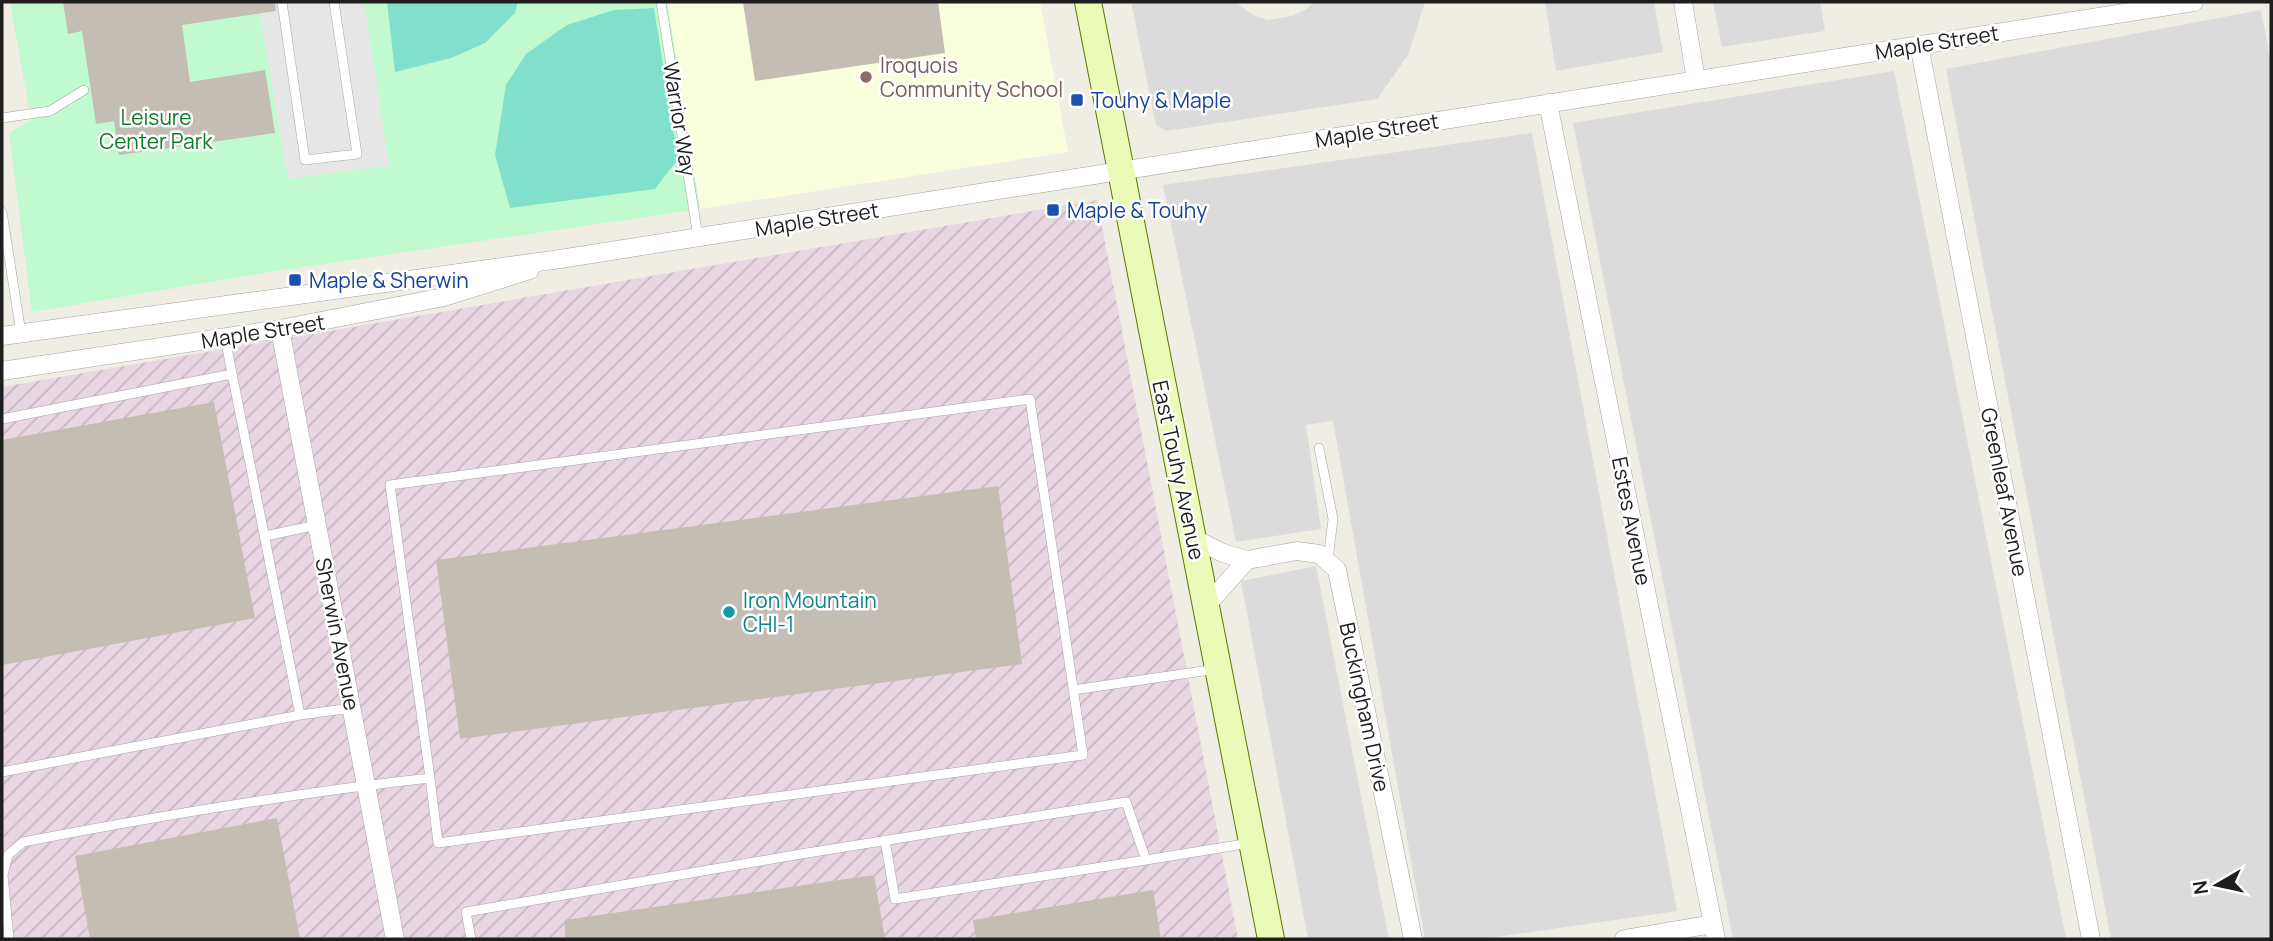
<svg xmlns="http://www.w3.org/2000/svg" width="2273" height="941" font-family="Manrope,sans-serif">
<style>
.residential{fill:#dcdbdb}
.industrial{fill:url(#industrial-furrows)}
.education{fill:#f9ffdd}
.park{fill:#c0face}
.pitch{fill:#80e0cb}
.parking{fill:#e6e6e6}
.building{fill:#c4bdb3}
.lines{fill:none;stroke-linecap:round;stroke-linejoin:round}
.lane-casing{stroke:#a5a5a5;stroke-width:10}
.street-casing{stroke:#a5a5a5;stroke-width:19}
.secondary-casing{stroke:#577703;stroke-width:28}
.lane{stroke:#fff;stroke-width:9}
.street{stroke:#fff;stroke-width:18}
.secondary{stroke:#ecfab7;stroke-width:26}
.education-dot{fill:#8d6e63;stroke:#fff;stroke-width:2.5}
.transit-dot{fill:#1a4fb4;stroke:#fff;stroke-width:2.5}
.culture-dot{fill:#0f9aa8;stroke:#fff;stroke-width:2.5}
.labels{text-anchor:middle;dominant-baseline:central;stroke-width:5;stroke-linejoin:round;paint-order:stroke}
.street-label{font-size:21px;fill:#1e1e1e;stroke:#fff}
.education-label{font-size:21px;fill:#785e54;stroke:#fff;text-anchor:start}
.transit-label{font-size:21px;fill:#164399;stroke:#fff;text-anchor:start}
.park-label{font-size:21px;fill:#0a7e27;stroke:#fff}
.culture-label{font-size:21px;fill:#0d838f;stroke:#fff;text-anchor:start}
</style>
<defs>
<pattern id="industrial-furrows" width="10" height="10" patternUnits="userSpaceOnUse" patternTransform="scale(1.75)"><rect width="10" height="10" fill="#e8d6e2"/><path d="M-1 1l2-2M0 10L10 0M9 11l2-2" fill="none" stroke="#c7b7c1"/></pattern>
</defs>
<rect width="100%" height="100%" fill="#efede4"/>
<!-- residential -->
<path class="residential" d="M 1131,2 L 1235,2 L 1253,15 L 1268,20 L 1292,16 L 1307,9 L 1313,2 L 1425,2 L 1408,55 L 1377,99 L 1167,131 L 1156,125 Z
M 1545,2 L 1654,2 L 1663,52 L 1556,71 Z
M 1713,2 L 1820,2 L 1825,31 L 1722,47 Z
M 2261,10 L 2271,65 L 2271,939 L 2111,939 L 1946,69 Z
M 1894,71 L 2066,939 L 1733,939 L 1573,123 Z
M 1532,133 L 1677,911 L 1482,939 L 1425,939 L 1333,421 L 1306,425 L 1321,529 L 1236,542 L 1163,185 Z
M 1316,566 L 1389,939 L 1308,939 L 1241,581 Z"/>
<!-- industrial -->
<path class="industrial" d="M 1097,200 L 1238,939 L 2,939 L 2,387 Z"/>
<!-- education -->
<path class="education" d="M 667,2 L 1040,2 L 1068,152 L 700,209 Z"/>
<!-- park -->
<path class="park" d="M 10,2 L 667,2 L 700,209 L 276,271 L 32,312 L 9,133 L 31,120 Z"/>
<!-- pitch -->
<path class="pitch" d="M 387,2 L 518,2 L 515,13 L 485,43 L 451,58 L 395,72 Z
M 654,8 L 678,159 L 655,189 L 510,208 L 495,155 L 506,85 L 526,54 L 567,25 L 614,10 Z"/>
<!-- parking -->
<path class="parking" d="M 258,2 L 364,2 L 389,165 L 288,179 Z"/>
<!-- building -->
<path class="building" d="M 63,2 L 275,2 L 276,11 L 182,25 L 190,82 L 265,70 L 275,133 L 119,155 L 114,121 L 96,124 L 82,31 L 68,34 Z
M 743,2 L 938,2 L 945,53 L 755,81 Z
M 214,402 L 255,618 L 2,665 L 2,440 Z
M 998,486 L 1022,664 L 460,739 L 436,560 Z
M 277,818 L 300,939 L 90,939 L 75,856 Z
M 874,875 L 885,939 L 565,939 L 565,920 Z
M 1153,890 L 1161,939 L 976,939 L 973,920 Z"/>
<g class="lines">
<defs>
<path id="lane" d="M 282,2 L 305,160 L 357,154 L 334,2
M 661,2 L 698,237
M 2,118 L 50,111 L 84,90
M 2,212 L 21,333
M 225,338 L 300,715
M 2,419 L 232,374
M 1319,448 L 1333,519 L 1328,560
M 265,536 L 317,525
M 1073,690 L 1217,669
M 2,772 L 300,715 L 352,708
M 885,840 L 895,899 L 1146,860
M 9,939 L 3,875 L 8,855 L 23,842 C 158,816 294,793 430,778 L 438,843 L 1083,755 L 1030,399 L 390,485 L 430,778
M 471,939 L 466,912 L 801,854 L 1126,802 L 1146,860 L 1250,843"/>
<path id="street" d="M 1683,2 L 1696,80
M 1919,45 L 2091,939
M 1548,103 L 1716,939
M 280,329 L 395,939
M 2,336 L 560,259 L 2194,2
M 2,371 L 280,329 L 444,297 L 530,270
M 1193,538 L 1223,553 L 1247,560 L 1297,551 L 1319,554 L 1337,570 L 1413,939
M 1207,605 L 1247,560
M 1624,939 L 1713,924"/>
<path id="secondary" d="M 1088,2 L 1271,939"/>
</defs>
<!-- lane casing -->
<use href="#lane" class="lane-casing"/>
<!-- street casing -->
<use href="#street" class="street-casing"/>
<!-- secondary casing -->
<use href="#secondary" class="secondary-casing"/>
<!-- lane -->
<use href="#lane" class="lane"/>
<!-- street -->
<use href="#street" class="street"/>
<!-- secondary -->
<use href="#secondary" class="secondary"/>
</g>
<!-- markers -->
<circle class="education-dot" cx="866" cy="77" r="7"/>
<g class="transit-dot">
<rect x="1070" y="93" width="14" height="14" rx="3.5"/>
<rect x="1046" y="203" width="14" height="14" rx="3.5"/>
<rect x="288" y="273" width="14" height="14" rx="3.5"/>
</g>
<circle class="culture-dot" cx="729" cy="612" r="7"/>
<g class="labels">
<!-- street labels -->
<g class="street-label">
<text transform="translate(1937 42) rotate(-9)">Maple Street</text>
<text transform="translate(680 119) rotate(81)">Warrior Way</text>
<text transform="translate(1377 130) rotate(-9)">Maple Street</text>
<text transform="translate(817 219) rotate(-9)">Maple Street</text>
<text transform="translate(263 331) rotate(-9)">Maple Street</text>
<text transform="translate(1179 470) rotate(78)">East Touhy Avenue</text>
<text transform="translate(2005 492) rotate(79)">Greenleaf Avenue</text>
<text transform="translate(1632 521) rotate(79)">Estes Avenue</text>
<text transform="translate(338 634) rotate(79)">Sherwin Avenue</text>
<text transform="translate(1365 707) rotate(78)">Buckingham Drive</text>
</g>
<!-- education labels -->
<g class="education-label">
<text x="880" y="65">Iroquois<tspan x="880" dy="24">Community School</tspan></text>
</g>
<!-- transit labels -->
<g class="transit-label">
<text x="1091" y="100">Touhy &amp; Maple</text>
<text x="1067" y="210">Maple &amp; Touhy</text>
<text x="309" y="280">Maple &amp; Sherwin</text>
</g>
<!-- park labels -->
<g class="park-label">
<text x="156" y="117">Leisure<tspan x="156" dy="24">Center Park</tspan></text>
</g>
<!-- culture labels -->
<g class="culture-label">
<text x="743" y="600">Iron Mountain<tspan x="743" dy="24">CHI-1</tspan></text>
</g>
</g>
<!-- border -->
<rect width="2273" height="941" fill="none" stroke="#1e1e1e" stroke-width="7"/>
<!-- north arrow -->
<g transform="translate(2217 885) rotate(261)" stroke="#ffffff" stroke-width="5" paint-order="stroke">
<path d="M0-5L12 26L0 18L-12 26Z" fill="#1e1e1e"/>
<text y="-10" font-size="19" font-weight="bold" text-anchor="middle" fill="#1e1e1e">N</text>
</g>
</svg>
